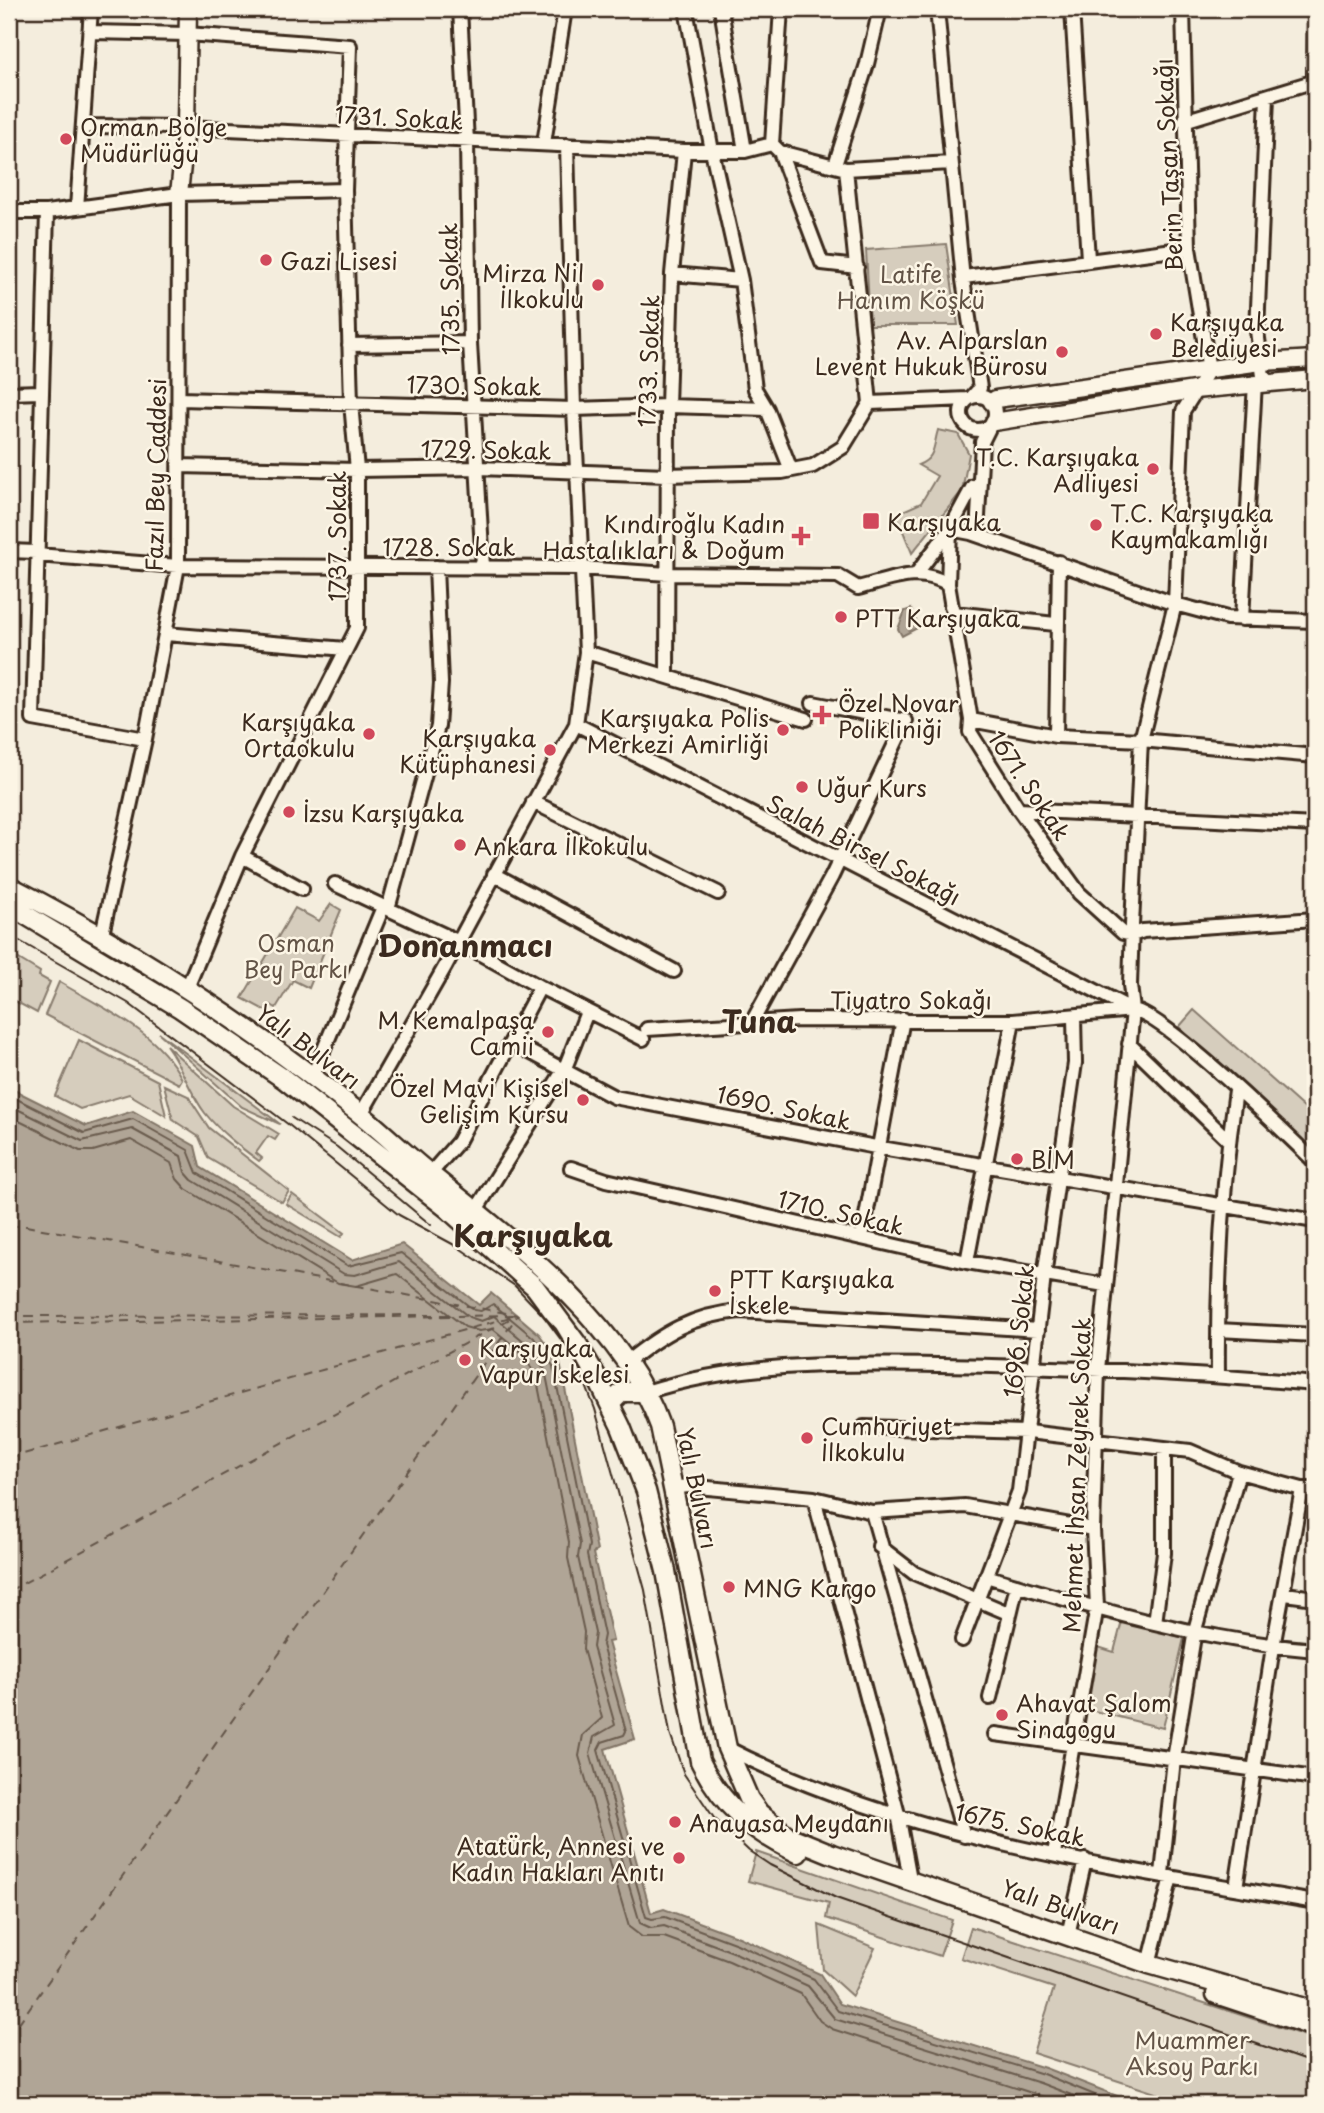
<svg xmlns="http://www.w3.org/2000/svg" width="1324" height="2113" font-family="'Playpen Sans',sans-serif">
<style>
.green{fill:#d6cdbd;stroke:#887c6e;stroke-width:2}
.water{fill:#b0a596;stroke:#817466;stroke-width:2}
.lines{fill:none;stroke-linecap:round;stroke-linejoin:round}
.shore{stroke:#6a5b4e;stroke-width:2}
.ferry{stroke:#645548;stroke-width:2;stroke-dasharray:9 7;stroke-linecap:butt}
.street-casing{stroke:#3b2a1e;stroke-width:18}
.secondary-casing{stroke:#3b2a1e;stroke-width:21}
.primary-casing{stroke:#3b2a1e;stroke-width:23}
.street{stroke:#fcf5e5;stroke-width:12}
.secondary{stroke:#fcf5e5;stroke-width:16}
.primary{stroke:#fcf5e5;stroke-width:18}
.tram{stroke:#3b2a1e;stroke-width:2}
.poi-dot{fill:#d1495b;stroke:#fcf5e5;stroke-width:2.5}
.labels{text-anchor:middle;dominant-baseline:central;stroke-width:5;stroke-linejoin:round;paint-order:stroke}
.street-label{font-size:23px;fill:#3b2a1e;stroke:#fcf5e5}
.poi-label{font-size:23px;fill:#3b2a1e;stroke:#fcf5e5;text-anchor:start}
.park-label{font-size:23px;fill:#625346;stroke:#fcf5e5}
.district-label{font-size:30px;font-weight:bold;fill:#3b2a1e;stroke:#fcf5e5}
</style>
<rect width="100%" height="100%" fill="#f4eddd"/>
<filter id="ink" filterUnits="userSpaceOnUse"><feTurbulence type="fractalNoise" baseFrequency=".0143" numOctaves="2"/><feDisplacementMap in="SourceGraphic" scale="14" xChannelSelector="R" yChannelSelector="G"/><feConvolveMatrix kernelMatrix="1 2 1 2 8 2 1 2 1" color-interpolation-filters="sRGB"/></filter>
<g filter="url(#ink)">
<!-- green -->
<path class="green" d="M 946,244 L 958,325 L 870,325 L 866,250 Z
M 938,430 L 958,434 L 969,454 L 962,491 L 912,553 L 896,514 L 921,503 L 937,476 L 918,465 C 936,458 933,446 938,430 Z
M 331,904 L 341,910 L 309,988 L 293,980 L 276,1008 L 271,1005 L 266,1011 L 242,998 L 295,908 L 319,921 Z
M 9,953 L 40,972 L 39,976 L 50,982 L 37,1013 L 9,998 Z
M 59,982 C 103,1008 157,1031 182,1079 L 179,1084 L 45,1015 Z
M 1194,1010 L 1315,1118 L 1315,1156 L 1179,1027 Z
M 159,1033 L 280,1124 L 242,1107 Z
M 79,1040 L 158,1081 L 166,1116 L 129,1094 L 80,1109 L 55,1096 Z
M 166,1045 L 233,1106 L 279,1134 L 275,1140 L 268,1136 L 256,1153 L 262,1158 L 259,1161 C 240,1147 220,1132 205,1113 C 189,1092 182,1066 166,1045 Z
M 164,1085 L 188,1096 L 209,1128 L 289,1191 L 282,1202 L 208,1158 L 199,1137 L 173,1120 Z
M 292,1194 L 344,1233 L 341,1237 L 286,1204 Z
M 1122,1621 L 1184,1638 L 1163,1728 L 1086,1709 L 1095,1646 L 1114,1652 Z
M 756,1852 L 952,1920 L 940,1956 L 826,1918 L 829,1903 L 748,1881 Z
M 819,1925 L 875,1948 L 852,1996 L 823,1970 Z
M 971,1927 L 1315,2039 L 1315,2104 L 1189,2104 L 1033,2053 L 1054,1988 L 961,1958 Z"/>
<!-- water -->
<path class="water" d="M 911,609 L 919,627 L 902,636 L 898,629 L 905,611 Z
M 10,1088 L 86,1126 L 133,1111 L 195,1146 L 200,1167 L 352,1260 L 402,1244 L 479,1305 L 491,1293 L 539,1334 L 560,1363 L 597,1551 L 593,1553 L 613,1641 L 608,1642 L 635,1739 L 605,1749 L 651,1913 L 664,1909 L 739,1937 L 820,1974 L 840,2004 L 1045,2068 L 1125,2099 L 1123,2104 L 9,2104 Z"/>
<g class="lines">
<!-- shore -->
<path class="shore" d="M 9,1095 L 84,1133 L 133,1119 L 188,1150 L 197,1173 L 348,1266 L 401,1253 L 474,1310 L 481,1311 L 493,1304 L 534,1338 L 553,1366 L 589,1545 L 587,1555 L 604,1635 L 602,1645 L 626,1731 L 624,1735 L 602,1742 L 598,1750 L 646,1917 L 652,1919 L 665,1917 L 737,1944 L 814,1979 L 838,2011 L 1043,2074 L 1117,2104
M 9,1105 L 82,1141 L 132,1129 L 181,1156 L 185,1172 L 192,1180 L 344,1274 L 355,1275 L 399,1262 L 469,1317 L 481,1321 L 494,1316 L 527,1344 L 545,1370 L 580,1544 L 578,1557 L 595,1633 L 593,1647 L 615,1725 L 594,1737 L 590,1753 L 640,1923 L 651,1928 L 664,1926 L 733,1952 L 808,1986 L 835,2019 L 1040,2083 L 1095,2104
M 9,1116 L 80,1151 L 93,1151 L 131,1140 L 171,1163 L 177,1179 L 186,1189 L 338,1283 L 356,1286 L 397,1274 L 465,1327 L 479,1331 L 493,1329 L 520,1351 L 536,1375 L 569,1542 L 568,1558 L 584,1632 L 583,1649 L 602,1718 L 583,1735 L 579,1756 L 629,1927 L 642,1937 L 664,1937 L 729,1961 L 801,1994 L 820,2021 L 832,2029 L 1066,2104"/>
<!-- ferry -->
<path class="ferry" d="M 9,1226 L 26,1226 L 517,1315
M 9,1316 L 450,1315
M 9,1323 L 513,1315
M 9,1458 L 514,1316
M 9,1591 L 517,1315
M 9,2037 L 518,1315"/>
<defs>
<path id="street" d="M 460,9 L 467,142 L 470,343 L 483,567
M 686,9 L 712,151 L 741,280
M 721,9 L 745,151
M 937,9 L 963,280 L 980,388 L 972,397
M 1072,9 L 1088,259
M 91,32 L 187,34 L 350,46 L 345,190 L 351,403 L 357,470 L 357,628 L 242,856 L 187,988
M 1314,81 L 1315,9
M 1267,97 L 1257,331 L 1263,376 L 1268,381
M 1184,121 L 1315,81
M 85,126 L 186,127 L 684,151 L 745,151 L 772,144 L 780,152 L 846,169 L 951,163
M 544,143 L 565,9
M 772,144 L 781,9
M 780,152 L 822,263 L 857,267
M 835,165 L 867,64 L 880,9
M 77,208 L 91,9
M 9,212 L 47,212 L 179,194 L 345,190
M 47,212 L 33,719 L 145,739
M 672,274 L 741,280 L 755,389 L 767,409 L 791,470
M 964,277 L 1189,248
M 349,345 L 470,343
M 9,393 L 40,392
M961 413a17 17 0 1 1 34 0a17 17 0 1 1-34 0Z
M 180,399 L 574,409 L 668,406 L 767,409
M 870,403 L 968,399
M 180,466 L 357,470 L 479,468 L 666,475 L 782,472 L 813,466 L 843,447 L 870,403 L 846,169
M 950,529 L 948,584 L 971,720 L 970,732 L 1019,810 L 1079,893 L 1123,933 L 1132,935
M 950,529 L 971,533 L 1175,604 L 1227,618 L 1315,621
M 977,535 L 982,442 L 990,426
M 9,551 L 36,552
M 37,555 L 178,566 L 580,568 L 668,574 L 838,576 L 858,588 C 890,580 918,566 948,584
M 917,573 L 950,529 L 973,486
M 951,606 L 954,613 L 1055,624
M 1242,619 L 1255,382
M 166,634 L 346,649
M 586,652 L 806,719
M 667,676 L 668,406 L 672,274 L 684,151
M 971,720 L 1056,736 L 1141,740 L 1315,756
M 576,724 L 1133,1010 C 1167,1017 1284,1132 1315,1162
M 1056,736 L 1059,562
M 533,802 L 718,893
M 1019,810 L 1315,825
M 242,856 L 302,889
M 494,874 L 674,971
M 335,884 L 459,942 L 540,987 L 643,1039
M 388,909 L 438,726 L 441,683 L 436,567
M 102,934 L 145,739 L 178,566 L 179,194
M 1132,935 L 1143,931 L 1315,919
M 751,1024 L 832,876 L 906,721 L 813,703
M 647,1029 L 799,1020 L 1013,1021 L 1133,1010
M 513,1043 L 614,1097 L 881,1148 L 1315,1221
M 1129,1044 L 1228,1140
M 312,1078 L 383,907
M 361,1114 L 446,965 L 576,724 L 586,652 L 574,409 L 567,145
M 571,1168 L 606,1180 L 967,1262 L 1105,1285
M 430,1174 L 458,1142 L 540,987
M 476,1210 L 565,1068 L 587,1012
M 862,1237 L 903,1019
M 967,1262 L 1013,1021
M 1218,1330 L 1315,1335
M 627,1362 C 663,1333 693,1315 740,1311 L 1038,1330
M 1218,1375 C 1217,1280 1222,1184 1236,1090
M 646,1392 C 742,1361 840,1364 940,1365 C 1065,1367 1190,1373 1315,1384
M 864,1427 L 1028,1432 L 1190,1451 L 1239,1472 L 1302,1489 L 1315,1489
M 675,1488 L 687,1486 L 814,1498 L 872,1512 L 965,1506 L 1093,1529
M 814,1498 L 898,1814 L 910,1879
M 872,1512 L 964,1836
M 879,1546 L 914,1573 L 1008,1613
M 986,1576 C 1092,1608 1204,1641 1315,1650
M 1285,1594 L 1315,1598
M 1155,1623 L 1164,1553 L 1164,1448
M 962,1640 L 1019,1491 L 1044,1276 L 1075,1063 L 1074,1017
M 990,1698 L 1017,1585
M 995,1734 L 1315,1778
M 727,1748 C 909,1841 1116,1867 1315,1902
M 1054,1854 L 1097,1606 L 1093,1529 L 1098,1370 L 1133,1010 L 1130,985 L 1132,925 L 1141,740 L 1175,604 L 1183,411 L 1209,370 L 1189,248 L 1183,9
M 1162,1874 L 1174,1759 L 1195,1630 L 1239,1472
M 1236,1888 L 1273,1647 L 1302,1489
M 1068,1935 L 1085,1860
M 1149,1964 L 1171,1877"/>
<path id="secondary" d="M 179,194 L 186,127 L 188,9
M 992,402 L 996,399 L 1261,362 L 1315,359
M 994,422 L 1194,390 L 1315,379"/>
<path id="primary" d="M 9,886 C 134,950 249,1025 359,1113 C 384,1133 406,1155 431,1175 C 512,1240 625,1327 660,1426 L 727,1748 L 749,1799 L 759,1813 L 788,1836 L 832,1854 L 1149,1964 L 1315,2011
M 9,905 L 180,1008 L 284,1079 L 448,1209 L 535,1287 L 578,1345 L 595,1374 L 621,1427 L 646,1491 L 666,1571 L 700,1761 C 722,1806 753,1832 798,1853
M 610,1404 L 622,1392 L 646,1392
M 1216,1994 L 1315,2027"/>
</defs>
<!-- street casing -->
<use href="#street" class="street-casing"/>
<!-- secondary casing -->
<use href="#secondary" class="secondary-casing"/>
<!-- primary casing -->
<use href="#primary" class="primary-casing"/>
<!-- street -->
<use href="#street" class="street"/>
<!-- secondary -->
<use href="#secondary" class="secondary"/>
<!-- primary -->
<use href="#primary" class="primary"/>
<!-- tram -->
<path class="tram" d="M 9,935 L 128,1003 L 289,1125 L 399,1215 L 458,1247 L 515,1286 L 556,1329 L 578,1365 L 595,1409 L 645,1590 L 670,1733 L 684,1774 L 714,1818 L 749,1851 L 770,1865 L 836,1898 L 1315,2064
M 292,1118 L 337,1147 L 431,1225"/>
</g>
</g>
<!-- markers -->
<g class="poi-dot">
<circle cx="66" cy="139" r="7"/>
<circle cx="266" cy="260" r="7"/>
<circle cx="598" cy="285" r="7"/>
<circle cx="1156" cy="334" r="7"/>
<circle cx="1062" cy="352" r="7"/>
<circle cx="1153" cy="469" r="7"/>
<rect x="862" y="512" width="18" height="18" rx="3.5"/>
<circle cx="1096" cy="525" r="7"/>
<path d="M797.5 525.5h7v7h7v7h-7v7h-7v-7h-7v-7h7z"/>
<circle cx="841" cy="617" r="7"/>
<path d="M818.5 704.5h7v7h7v7h-7v7h-7v-7h-7v-7h7z"/>
<circle cx="783" cy="730" r="7"/>
<circle cx="369" cy="734" r="7"/>
<circle cx="550" cy="750" r="7"/>
<circle cx="802" cy="787" r="7"/>
<circle cx="289" cy="812" r="7"/>
<circle cx="460" cy="845" r="7"/>
<circle cx="548" cy="1032" r="7"/>
<circle cx="583" cy="1100" r="7"/>
<circle cx="1017" cy="1159" r="7"/>
<circle cx="715" cy="1291" r="7"/>
<circle cx="465" cy="1360" r="7"/>
<circle cx="807" cy="1438" r="7"/>
<circle cx="729" cy="1587" r="7"/>
<circle cx="1002" cy="1715" r="7"/>
<circle cx="675" cy="1822" r="7"/>
<circle cx="679" cy="1858" r="7"/>
</g>
<g class="labels">
<!-- street labels -->
<g class="street-label">
<text transform="translate(399 117) rotate(3)">1731. Sokak</text>
<text transform="translate(1168 165) rotate(-93)">Berin Taşan Sokağı</text>
<text transform="translate(449 289) rotate(-91)">1735. Sokak</text>
<text transform="translate(648 361) rotate(-88)">1733. Sokak</text>
<text transform="translate(474 385) rotate(1)">1730. Sokak</text>
<text transform="translate(486 449) rotate(1)">1729. Sokak</text>
<text transform="translate(155 475) rotate(-89)">Fazıl Bey Caddesi</text>
<text transform="translate(336 536) rotate(-90)">1737. Sokak</text>
<text x="449" y="546">1728. Sokak</text>
<text transform="translate(1030 785) rotate(56)">1671. Sokak</text>
<text transform="translate(864 849) rotate(27)">Salah Birsel Sokağı</text>
<text x="911" y="999">Tiyatro Sokağı</text>
<text transform="translate(309 1046) rotate(37)">Yalı Bulvarı</text>
<text transform="translate(784 1107) rotate(12)">1690. Sokak</text>
<text transform="translate(841 1212) rotate(13)">1710. Sokak</text>
<text transform="translate(1018 1331) rotate(-84)">1696. Sokak</text>
<text transform="translate(1076 1475) rotate(-88)">Mehmet İhsan Zeyrek Sokak</text>
<text transform="translate(698 1488) rotate(78)">Yalı Bulvarı</text>
<text transform="translate(1020 1824) rotate(12)">1675. Sokak</text>
<text transform="translate(1061 1906) rotate(19)">Yalı Bulvarı</text>
</g>
<!-- poi labels -->
<g class="poi-label">
<text x="80" y="126">Orman Bölge<tspan x="80" dy="26">Müdürlüğü</tspan></text>
<text x="280" y="260">Gazi Lisesi</text>
<text x="584" y="272" text-anchor="end">Mirza Nil<tspan x="584" dy="26">İlkokulu</tspan></text>
<text x="1170" y="321">Karşıyaka<tspan x="1170" dy="26">Belediyesi</tspan></text>
<text x="1048" y="339" text-anchor="end">Av. Alparslan<tspan x="1048" dy="26">Levent Hukuk Bürosu</tspan></text>
<text x="1139" y="456" text-anchor="end">T.C. Karşıyaka<tspan x="1139" dy="26">Adliyesi</tspan></text>
<text x="1110" y="512">T.C. Karşıyaka<tspan x="1110" dy="26">Kaymakamlığı</tspan></text>
<text x="887" y="521">Karşıyaka</text>
<text x="785" y="523" text-anchor="end">Kındıroğlu Kadın<tspan x="785" dy="26">Hastalıkları &amp; Doğum</tspan></text>
<text x="855" y="617">PTT Karşıyaka</text>
<text x="838" y="702">Özel Novar<tspan x="838" dy="26">Polikliniği</tspan></text>
<text x="769" y="717" text-anchor="end">Karşıyaka Polis<tspan x="769" dy="26">Merkezi Amirliği</tspan></text>
<text x="355" y="721" text-anchor="end">Karşıyaka<tspan x="355" dy="26">Ortaokulu</tspan></text>
<text x="536" y="737" text-anchor="end">Karşıyaka<tspan x="536" dy="26">Kütüphanesi</tspan></text>
<text x="816" y="787">Uğur Kurs</text>
<text x="303" y="812">İzsu Karşıyaka</text>
<text x="474" y="845">Ankara İlkokulu</text>
<text x="534" y="1019" text-anchor="end">M. Kemalpaşa<tspan x="534" dy="26">Camii</tspan></text>
<text x="569" y="1087" text-anchor="end">Özel Mavi Kişisel<tspan x="569" dy="26">Gelişim Kursu</tspan></text>
<text x="1031" y="1159">BİM</text>
<text x="729" y="1278">PTT Karşıyaka<tspan x="729" dy="26">İskele</tspan></text>
<text x="479" y="1347">Karşıyaka<tspan x="479" dy="26">Vapur İskelesi</tspan></text>
<text x="821" y="1425">Cumhuriyet<tspan x="821" dy="26">İlkokulu</tspan></text>
<text x="743" y="1587">MNG Kargo</text>
<text x="1016" y="1702">Ahavat Şalom<tspan x="1016" dy="26">Sinagogu</tspan></text>
<text x="689" y="1822">Anayasa Meydanı</text>
<text x="665" y="1845" text-anchor="end">Atatürk, Annesi ve<tspan x="665" dy="26">Kadın Hakları Anıtı</tspan></text>
</g>
<!-- park labels -->
<g class="park-label">
<text x="911" y="273">Latife<tspan x="911" dy="26">Hanım Köşkü</tspan></text>
<text x="296" y="942">Osman<tspan x="296" dy="26">Bey Parkı</tspan></text>
<text x="1192" y="2039">Muammer<tspan x="1192" dy="26">Aksoy Parkı</tspan></text>
</g>
<!-- district labels -->
<g class="district-label">
<text x="465" y="944">Donanmacı</text>
<text x="759" y="1020">Tuna</text>
<text x="533" y="1234">Karşıyaka</text>
</g>
</g>
<!-- margin -->
<rect width="1324" height="2113" fill="none" stroke="#fcf5e5" stroke-width="35"/>
<rect x="18" y="18" width="1289" height="2078" fill="none" stroke="#3b2a1e" stroke-width="2.5" filter="url(#ink)"/>
</svg>
